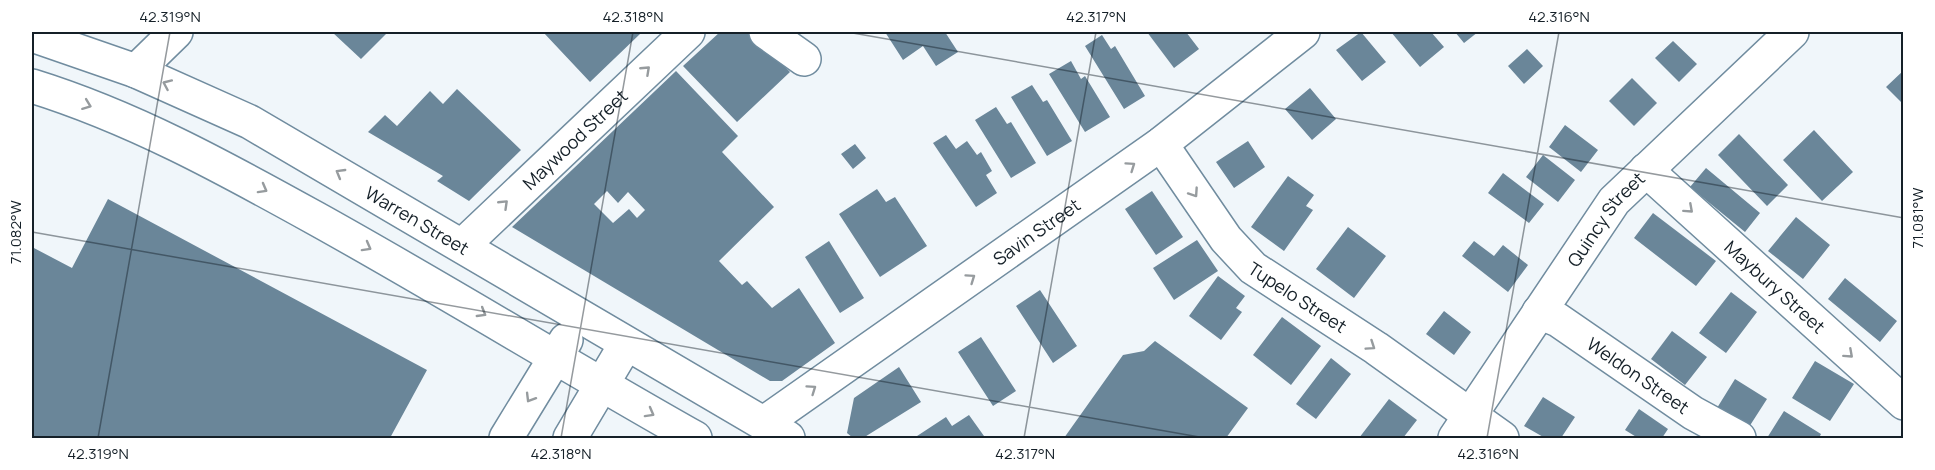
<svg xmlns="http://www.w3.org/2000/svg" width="1935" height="470" font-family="Manrope,sans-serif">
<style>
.building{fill:#6a8699;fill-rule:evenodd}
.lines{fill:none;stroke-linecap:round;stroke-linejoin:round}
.minor-casing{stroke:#708c9f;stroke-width:36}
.major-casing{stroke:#708c9f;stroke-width:36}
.minor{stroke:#fff;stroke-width:33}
.major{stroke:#fff;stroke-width:33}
.oneway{stroke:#969b9e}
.ticks{fill:none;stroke:#152028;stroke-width:1.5;stroke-opacity:0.45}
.labels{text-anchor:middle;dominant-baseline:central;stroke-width:5;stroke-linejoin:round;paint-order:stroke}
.street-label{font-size:18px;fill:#152028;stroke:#fff}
.neatline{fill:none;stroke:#152028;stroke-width:2}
.ticks-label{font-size:15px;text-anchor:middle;fill:#152028}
</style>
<rect width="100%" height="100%" fill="#f0f6fa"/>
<!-- building -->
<path class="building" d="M 332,32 L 388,32 L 361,59 Z
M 543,32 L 638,32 L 640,34 L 590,82 Z
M 720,32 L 752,32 L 790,72 L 737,122 L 683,66 Z
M 885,32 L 945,32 L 958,52 L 936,66 L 923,46 L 903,60 Z
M 1147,32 L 1186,32 L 1199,49 L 1174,68 Z
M 1361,32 L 1386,62 L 1362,81 L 1336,50 Z
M 1391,32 L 1431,32 L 1444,47 L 1420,67 Z
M 1455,32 L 1478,32 L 1464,43 Z
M 1102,35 L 1111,49 L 1115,46 L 1145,96 L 1124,109 L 1085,46 Z
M 1673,41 L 1697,64 L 1679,82 L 1655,58 Z
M 1527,49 L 1543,66 L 1524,84 L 1508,66 Z
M 1071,61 L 1081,79 L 1085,76 L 1110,117 L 1085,132 L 1049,74 Z
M 1904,70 L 1904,105 L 1886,87 Z
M 676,71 L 738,136 L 722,152 L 774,207 L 719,261 L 742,285 L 747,281 L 772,308 L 799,288 L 835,343 L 782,381 L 770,381 L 512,227 ZM 607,191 L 618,203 L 628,192 L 645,210 L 637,218 L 629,209 L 613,223 L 594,204 Z
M 1632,78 L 1657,103 L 1634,126 L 1609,101 Z
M 1032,85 L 1043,102 L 1047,100 L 1072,141 L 1047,156 L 1011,97 Z
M 1310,88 L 1336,119 L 1312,140 L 1285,109 Z
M 457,89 L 521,150 L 469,201 L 437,181 L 443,176 L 368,132 L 385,115 L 397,126 L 430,91 L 443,104 Z
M 996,107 L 1007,124 L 1011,122 L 1036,163 L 1011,178 L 975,120 Z
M 1565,125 L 1598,150 L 1581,172 L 1549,147 Z
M 1814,130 L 1853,172 L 1822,201 L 1783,160 Z
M 1739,134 L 1788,185 L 1767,206 L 1718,155 Z
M 946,135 L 956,149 L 967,141 L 977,155 L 981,152 L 992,171 L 986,175 L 997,193 L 976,207 L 933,143 Z
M 1248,141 L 1265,167 L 1234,188 L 1216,162 Z
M 855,144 L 866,158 L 853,169 L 841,154 Z
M 1543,155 L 1575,180 L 1558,202 L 1526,177 Z
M 1706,168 L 1760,213 L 1745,232 L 1690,187 Z
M 1503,173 L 1544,204 L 1529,223 L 1488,193 Z
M 1288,176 L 1314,195 L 1306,206 L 1313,210 L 1284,251 L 1251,227 Z
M 877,189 L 886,202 L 895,197 L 927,246 L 880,277 L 839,214 Z
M 1152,191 L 1183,237 L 1156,255 L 1125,209 Z
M 108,199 L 427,370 L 390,438 L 32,438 L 32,247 L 72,268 Z
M 1653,213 L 1716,261 L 1696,286 L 1634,238 Z
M 1796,217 L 1830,245 L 1803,279 L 1768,251 Z
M 1348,227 L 1386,256 L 1354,298 L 1316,269 Z
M 1197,240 L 1218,271 L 1174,300 L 1153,268 Z
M 829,241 L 864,298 L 840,313 L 805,257 Z
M 1474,241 L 1494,256 L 1503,245 L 1528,265 L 1508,292 L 1462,256 Z
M 1218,276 L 1245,296 L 1236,308 L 1242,312 L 1221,340 L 1189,316 Z
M 1845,278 L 1897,321 L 1880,342 L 1828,299 Z
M 1040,290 L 1077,346 L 1053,363 L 1016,306 Z
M 1731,292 L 1757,312 L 1726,353 L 1699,333 Z
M 1444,311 L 1471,332 L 1454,355 L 1426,334 Z
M 1282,317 L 1321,346 L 1291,385 L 1253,355 Z
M 1672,331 L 1707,357 L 1685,385 L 1651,359 Z
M 981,337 L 1016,391 L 993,406 L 958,352 Z
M 1155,341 L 1248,408 L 1226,438 L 1064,438 L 1123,355 L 1144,351 Z
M 1331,358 L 1351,374 L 1316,419 L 1296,404 Z
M 1815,361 L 1854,384 L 1830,421 L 1792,398 Z
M 899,367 L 921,402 L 863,438 L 853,438 L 847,433 L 854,398 Z
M 1735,379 L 1767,399 L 1749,427 L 1717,408 Z
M 1543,397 L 1575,417 L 1561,438 L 1545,438 L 1524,426 Z
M 1389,399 L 1417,420 L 1403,438 L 1359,438 Z
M 1639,409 L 1668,429 L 1662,438 L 1638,438 L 1625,430 Z
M 1784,411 L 1821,434 L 1819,438 L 1767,438 Z
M 969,415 L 984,436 L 980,438 L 914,438 L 946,417 L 952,426 Z"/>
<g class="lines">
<defs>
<g id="minor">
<path d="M 766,32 L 804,59"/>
<path d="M 136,71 L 176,32"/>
<path id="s1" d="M 1161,144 L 1226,239 L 1253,268 L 1376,348 L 1502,438"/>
<path id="s2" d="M 1646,170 L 1904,403"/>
<path id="s3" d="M 463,245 L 688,32"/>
<path id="s4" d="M 1539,312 L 1558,320 L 1693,413 L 1739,438"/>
<path id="s5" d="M 764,423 L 1161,144 L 1303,32"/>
</g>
<g id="major">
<path id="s6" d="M 32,35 L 136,71 L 250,122 L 788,438"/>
<path d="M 32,86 C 132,117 223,167 315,218 C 443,289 567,366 695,438"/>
<path d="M 506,438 L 566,340"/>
<path d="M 570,438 L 626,344"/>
<path id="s7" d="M 1455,438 L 1614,201 L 1792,32"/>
</g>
</defs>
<!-- minor casing -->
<use href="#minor" class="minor-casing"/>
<!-- major casing -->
<use href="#major" class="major-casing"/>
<!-- minor -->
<use href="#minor" class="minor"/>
<!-- major -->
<use href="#major" class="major"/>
</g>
<!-- one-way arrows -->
<defs><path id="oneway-chevron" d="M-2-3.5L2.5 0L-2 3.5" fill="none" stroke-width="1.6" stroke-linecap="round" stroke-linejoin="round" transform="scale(1.5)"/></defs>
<g class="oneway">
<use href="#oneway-chevron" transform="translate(646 70) rotate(-43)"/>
<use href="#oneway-chevron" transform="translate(167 84) rotate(-156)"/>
<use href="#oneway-chevron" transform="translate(87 105) rotate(21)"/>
<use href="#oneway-chevron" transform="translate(1131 166) rotate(-35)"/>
<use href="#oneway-chevron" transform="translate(340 173) rotate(-150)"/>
<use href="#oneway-chevron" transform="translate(263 189) rotate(29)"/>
<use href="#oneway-chevron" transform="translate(1194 193) rotate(56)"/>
<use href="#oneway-chevron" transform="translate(504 204) rotate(-44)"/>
<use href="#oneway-chevron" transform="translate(1689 209) rotate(42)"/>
<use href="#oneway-chevron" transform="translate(367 247) rotate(29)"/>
<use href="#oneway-chevron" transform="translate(971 278) rotate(-35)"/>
<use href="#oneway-chevron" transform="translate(482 313) rotate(31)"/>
<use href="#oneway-chevron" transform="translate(1371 346) rotate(34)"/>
<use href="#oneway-chevron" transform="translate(1849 354) rotate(42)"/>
<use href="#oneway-chevron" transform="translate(812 389) rotate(-35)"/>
<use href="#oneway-chevron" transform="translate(530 398) rotate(121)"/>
<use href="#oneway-chevron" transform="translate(650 413) rotate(29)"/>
</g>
<!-- ticks -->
<path class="ticks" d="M 847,32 L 1904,218M 32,232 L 1205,438M 98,438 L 170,32M 561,438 L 633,32M 1024,438 L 1096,32M 1487,438 L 1559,32"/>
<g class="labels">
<!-- street labels -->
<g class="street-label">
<text stroke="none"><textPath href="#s3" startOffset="154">Maywood Street</textPath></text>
<text stroke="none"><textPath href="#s6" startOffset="429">Warren Street</textPath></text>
<text stroke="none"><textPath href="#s7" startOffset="266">Quincy Street</textPath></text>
<text stroke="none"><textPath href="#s5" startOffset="333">Savin Street</textPath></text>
<text stroke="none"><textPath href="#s2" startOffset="174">Maybury Street</textPath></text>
<text stroke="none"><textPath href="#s1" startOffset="208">Tupelo Street</textPath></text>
<text stroke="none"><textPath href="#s4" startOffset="118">Weldon Street</textPath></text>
</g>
</g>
<!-- border -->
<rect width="1935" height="470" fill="none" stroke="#ffffff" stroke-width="66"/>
<rect x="33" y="33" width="1869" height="404" class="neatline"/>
<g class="ticks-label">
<text x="170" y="22">42.319°N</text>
<text x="633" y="22">42.318°N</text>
<text x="1096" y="22">42.317°N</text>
<text x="1559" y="22">42.316°N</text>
<text transform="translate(1918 218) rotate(-90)" y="5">71.081°W</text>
<text transform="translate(16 232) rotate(-90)" y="5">71.082°W</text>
<text x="98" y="459">42.319°N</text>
<text x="561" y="459">42.318°N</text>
<text x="1025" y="459">42.317°N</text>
<text x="1488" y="459">42.316°N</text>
</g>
</svg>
